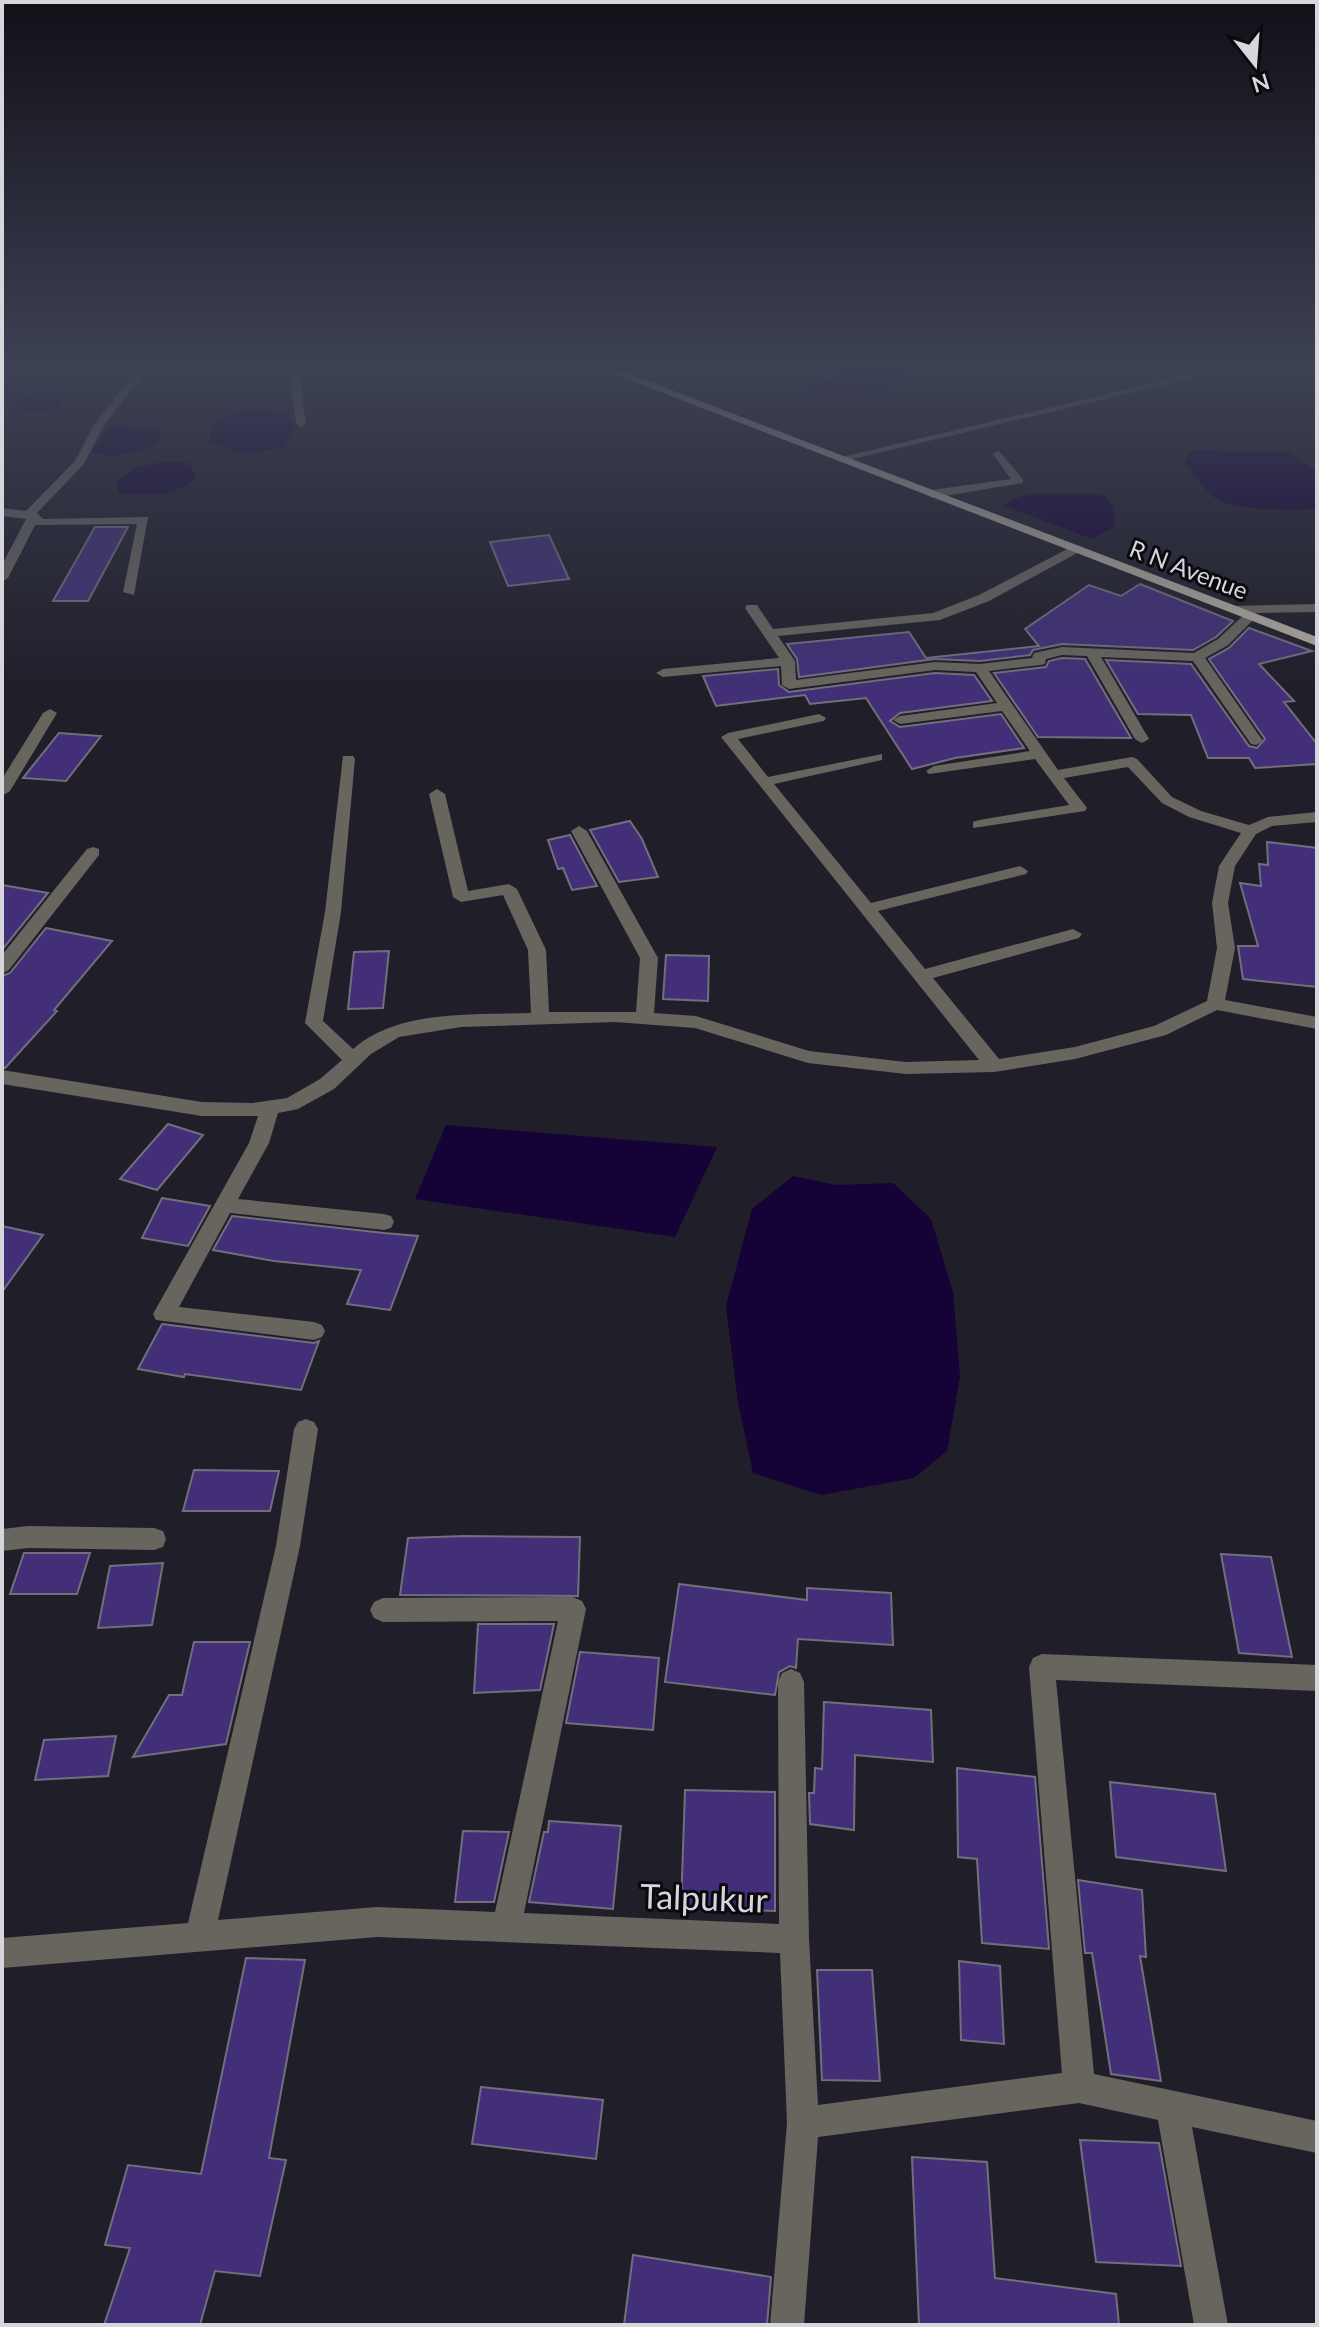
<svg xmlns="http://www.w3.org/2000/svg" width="1319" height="2327" font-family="Lato,sans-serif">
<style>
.water{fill:#150236}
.building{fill:#422f77;stroke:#716f7d;stroke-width:2}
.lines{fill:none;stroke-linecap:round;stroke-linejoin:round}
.minor{fill:#68655f;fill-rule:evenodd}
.major{fill:#b1aa9f;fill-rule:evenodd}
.labels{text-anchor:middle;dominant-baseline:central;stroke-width:6;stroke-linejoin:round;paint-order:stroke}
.far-street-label{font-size:24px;fill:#d6d6dd;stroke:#0a090e}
.near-street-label{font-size:34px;fill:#d6d6dd;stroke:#0a090e}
</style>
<rect width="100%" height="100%" fill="#201e29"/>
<!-- water -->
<path class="water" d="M 879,367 L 897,370 L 904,381 C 877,392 848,402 817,399 L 809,391 L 811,386 L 849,372 Z
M 43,390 L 58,391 L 62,399 L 57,408 L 32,413 L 17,410 L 15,402 L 26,395 Z
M 263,409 L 288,414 L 295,429 L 285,447 C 254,454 236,457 209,440 L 215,422 L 236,411 Z
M 123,425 L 162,431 L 159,442 C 139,453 114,460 92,452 L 107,427 Z
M 1192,450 L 1291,453 L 1317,472 L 1317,509 C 1291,511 1229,512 1210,494 C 1201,485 1193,473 1185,463 Z
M 166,461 L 189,462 L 196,478 C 173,497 148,496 119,493 L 116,482 L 136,467 Z
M 1026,494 L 1102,494 L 1113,506 L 1115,527 L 1092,539 L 1002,505 Z
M 446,1125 L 717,1147 L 675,1237 L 415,1199 Z
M 793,1176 L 836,1185 L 893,1183 L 931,1219 L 953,1292 L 960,1377 L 947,1451 L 914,1478 L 821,1495 L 753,1473 L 738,1402 L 726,1306 L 752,1209 Z"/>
<!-- building -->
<path class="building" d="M 95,527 L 128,527 L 88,601 L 53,601 Z
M 549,535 L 569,579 L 508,586 L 490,542 Z
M 1140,584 L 1233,621 L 1216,637 L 1193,650 L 1062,644 L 1033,650 L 1030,655 L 980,661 L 935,659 L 799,677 L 797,659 L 787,644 L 909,632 L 926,658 L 1039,646 L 1025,629 L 1089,585 L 1121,596 Z
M 1249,628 L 1312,651 L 1259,664 L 1294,701 L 1284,702 L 1317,744 L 1317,764 L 1255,768 L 1249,758 L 1208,758 L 1191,715 L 1138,714 L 1106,660 L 1191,664 L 1249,746 L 1257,748 L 1265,739 L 1209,659 L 1229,648 Z
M 1062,658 L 1085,659 L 1131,738 L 1038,737 L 994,673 L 1046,667 L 1049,661 Z
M 778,669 L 779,685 L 789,692 L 935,673 L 974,675 L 992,701 L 900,713 L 890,721 L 900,727 L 1001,714 L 1024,748 L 955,758 L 912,769 L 866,698 L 810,704 L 805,695 L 716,706 L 703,676 Z
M 59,733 L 101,736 L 66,781 L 23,778 Z
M 630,821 L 642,839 L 658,877 L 619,882 L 590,830 Z
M 570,835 L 597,886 L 572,890 L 563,868 L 558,869 L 548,840 Z
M 1267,842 L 1317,848 L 1317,987 L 1243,979 L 1238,946 L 1258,946 L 1240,883 L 1261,886 L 1259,864 L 1268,865 Z
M 2,885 L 48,893 L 2,950 Z
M 46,928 L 112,941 L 54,1010 L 57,1011 L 5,1068 L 2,1067 L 2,976 L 10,973 Z
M 389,951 L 383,1008 L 348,1009 L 354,952 Z
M 666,955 L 709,956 L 708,1001 L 663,999 Z
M 168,1124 L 203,1135 L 157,1190 L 120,1179 Z
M 162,1198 L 210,1206 L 188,1246 L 142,1238 Z
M 232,1216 L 384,1233 L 418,1236 L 390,1310 L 347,1304 L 361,1270 L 274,1261 L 213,1250 Z
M 2,1226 L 43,1235 L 2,1292 Z
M 162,1324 L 314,1343 L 319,1341 L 301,1390 L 185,1374 L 184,1377 L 138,1369 Z
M 194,1470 L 279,1471 L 270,1511 L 183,1511 Z
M 464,1536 L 580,1537 L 578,1596 L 400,1595 L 408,1538 Z
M 24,1553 L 90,1553 L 77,1594 L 10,1594 Z
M 1221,1554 L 1271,1557 L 1292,1657 L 1239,1653 Z
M 163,1563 L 152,1625 L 98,1628 L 110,1566 Z
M 679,1584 L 807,1600 L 807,1588 L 891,1593 L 893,1645 L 798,1639 L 796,1668 L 790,1666 L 779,1672 L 775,1695 L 665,1682 Z
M 478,1624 L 554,1624 L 540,1690 L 474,1693 Z
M 194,1642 L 250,1642 L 226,1744 L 133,1757 L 169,1695 L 182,1695 Z
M 580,1652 L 659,1658 L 653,1730 L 566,1723 Z
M 824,1702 L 931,1710 L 933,1762 L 855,1755 L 854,1830 L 810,1824 L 809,1793 L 814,1793 L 815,1768 L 822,1769 Z
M 116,1736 L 108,1776 L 35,1780 L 44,1740 Z
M 957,1768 L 1035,1777 L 1049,1949 L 982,1943 L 977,1859 L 958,1857 Z
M 1110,1782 L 1215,1794 L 1226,1871 L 1116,1857 Z
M 685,1790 L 775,1792 L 775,1911 L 681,1907 Z
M 549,1821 L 621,1826 L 613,1909 L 529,1902 L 544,1832 L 548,1832 Z
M 463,1831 L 509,1832 L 494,1902 L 455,1902 Z
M 1078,1880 L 1142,1890 L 1146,1957 L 1140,1956 L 1161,2081 L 1111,2074 L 1092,1953 L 1085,1953 Z
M 246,1958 L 305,1960 L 269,2158 L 286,2160 L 260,2276 L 215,2271 L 200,2325 L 104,2325 L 130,2248 L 105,2245 L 128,2165 L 201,2174 Z
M 959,1961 L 1000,1966 L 1004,2044 L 961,2040 Z
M 817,1970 L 872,1970 L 880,2081 L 822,2080 Z
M 481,2087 L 603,2100 L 596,2159 L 472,2144 Z
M 1080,2140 L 1159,2143 L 1181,2266 L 1096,2262 Z
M 912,2157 L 987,2162 L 995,2278 L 1116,2294 L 1119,2325 L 919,2325 Z
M 633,2255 L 771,2277 L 767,2325 L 624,2325 Z"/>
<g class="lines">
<!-- minor -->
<path class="minor" d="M 60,365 L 150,365 L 103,427 L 84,464 L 37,513 L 43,519 L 148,517 L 134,595 L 123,592 L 137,524 L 35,525 L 8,578 L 2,582 L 2,565 L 26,519 L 2,516 L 2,508 L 26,511 L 75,461 L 93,426 L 138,368 L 2,374 L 2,368 Z
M 288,365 L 298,365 L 306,424 L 301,427 L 296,424 Z
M 1228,365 L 1248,365 L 840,462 L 834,459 Z
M 999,451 L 1023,479 L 1023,483 L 932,498 L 926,494 L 932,490 L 1011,479 L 993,454 Z
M 1075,545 L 1081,549 L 1079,552 L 989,601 L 940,620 L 778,636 L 795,661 L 796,680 L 935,662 L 980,664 L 1032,658 L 1034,653 L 1062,647 L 1194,653 L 1218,639 L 1246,613 L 1232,612 L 1232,606 L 1317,604 L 1317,612 L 1252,613 L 1256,616 L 1254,619 L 1228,645 L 1205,658 L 1263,741 L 1256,745 L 1251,744 L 1193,661 L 1101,657 L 1149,739 L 1142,743 L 1135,739 L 1087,656 L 1062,655 L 1046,659 L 1045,664 L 1040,665 L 989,671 L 1058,770 L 1132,757 L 1137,759 L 1172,797 L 1201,811 L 1249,825 L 1268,817 L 1317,812 L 1317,822 L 1272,826 L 1256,834 L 1235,866 L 1228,903 L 1235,948 L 1225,1000 L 1317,1017 L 1317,1029 L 1217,1010 L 1166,1035 L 1075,1059 L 994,1072 L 906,1074 L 808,1063 L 695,1028 L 615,1022 L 461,1027 L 399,1037 L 371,1054 L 334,1089 L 298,1109 L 278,1113 L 269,1143 L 238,1199 L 384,1214 L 391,1216 L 394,1222 L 391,1228 L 384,1230 L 230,1213 L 179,1307 L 314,1322 L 322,1325 L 325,1331 L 322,1337 L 314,1340 L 156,1320 L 153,1314 L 249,1143 L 258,1116 L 202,1116 L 2,1084 L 2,1070 L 202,1102 L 253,1103 L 287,1098 L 320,1079 L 342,1060 L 305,1023 L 325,912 L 343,756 L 353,756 L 355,759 L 341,912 L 323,1021 L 353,1049 C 399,1009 474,1015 531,1013 L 528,950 L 503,895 L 461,902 L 453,897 L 429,794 L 437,789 L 445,794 L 468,891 L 509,884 L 517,889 L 546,950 L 549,1012 L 636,1012 L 640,958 L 571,831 L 579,826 L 587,831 L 658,958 L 654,1013 L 696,1016 L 809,1051 L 906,1062 L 979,1060 L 721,737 L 728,733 L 819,714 L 826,718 L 824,721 L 738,739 L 768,777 L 882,754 L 882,760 L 774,784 L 871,903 L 1020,866 L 1028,871 L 1026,874 L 878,911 L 925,969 L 1073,929 L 1082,934 L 1079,938 L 933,978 L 999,1059 L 1075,1047 L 1154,1026 L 1207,1001 L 1217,948 L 1212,903 L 1219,866 L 1241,833 L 1189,817 L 1162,803 L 1128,767 L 1064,778 L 1087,808 L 1085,811 L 973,828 L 973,822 L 979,820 L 1069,805 L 1035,759 L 929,774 L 926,771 L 934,766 L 1030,751 L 1002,711 L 900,724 L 893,720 L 900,716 L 997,703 L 976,672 L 935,670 L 789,689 L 782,685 L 781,666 L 663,677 L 656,673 L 663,669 L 779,658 L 745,608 L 747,605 L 757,605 L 773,629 L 933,613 L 979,595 Z
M 50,709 L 57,713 L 10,791 L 2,796 L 2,779 L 43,713 Z
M 93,847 L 99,849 L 99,855 L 8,971 L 2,973 L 2,955 L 87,849 Z
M 306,1419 L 314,1422 L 318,1429 L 300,1546 L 218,1920 L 377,1907 L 495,1912 L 558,1621 L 383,1622 L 374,1618 L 370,1610 L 374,1602 L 383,1598 L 573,1597 L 582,1601 L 586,1609 L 524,1913 L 779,1924 L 778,1682 L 782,1673 L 791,1669 L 800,1673 L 804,1682 L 809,1939 L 818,2105 L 1062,2073 L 1029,1667 L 1033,1658 L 1042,1654 L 1317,1665 L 1317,1691 L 1056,1680 L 1094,2074 L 1317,2121 L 1317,2153 L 1192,2127 L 1228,2325 L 1194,2325 L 1158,2120 L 1079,2103 L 818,2137 L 804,2325 L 770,2325 L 787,2123 L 780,1953 L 377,1937 L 2,1968 L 2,1938 L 188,1923 L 276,1546 L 294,1429 L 298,1422 Z
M 28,1526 L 154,1528 L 163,1531 L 166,1539 L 163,1547 L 154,1550 L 28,1548 L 2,1551 L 2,1529 Z"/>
<!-- major -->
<path class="major" d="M 591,365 L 606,365 L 1317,637 L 1317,646 Z"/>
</g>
<!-- sky -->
<linearGradient id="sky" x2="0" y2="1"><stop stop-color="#121017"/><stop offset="0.53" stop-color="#3c4154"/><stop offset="1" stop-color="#3c4154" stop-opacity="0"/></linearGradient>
<rect width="1319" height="691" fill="url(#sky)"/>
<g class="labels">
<!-- far-street labels -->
<g class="far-street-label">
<text transform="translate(1189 569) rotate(21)">R N Avenue</text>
</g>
<!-- near-street labels -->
<g class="near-street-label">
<text transform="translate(704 1897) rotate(2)">Talpukur</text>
</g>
</g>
<!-- border -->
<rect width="1319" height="2327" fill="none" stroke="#d6d6dd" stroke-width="8"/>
<!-- north arrow -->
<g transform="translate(1255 64) rotate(163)" stroke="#0a090e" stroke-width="6" paint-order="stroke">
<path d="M0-6L14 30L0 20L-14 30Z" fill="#d6d6dd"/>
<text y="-12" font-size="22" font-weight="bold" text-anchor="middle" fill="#d6d6dd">N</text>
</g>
</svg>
